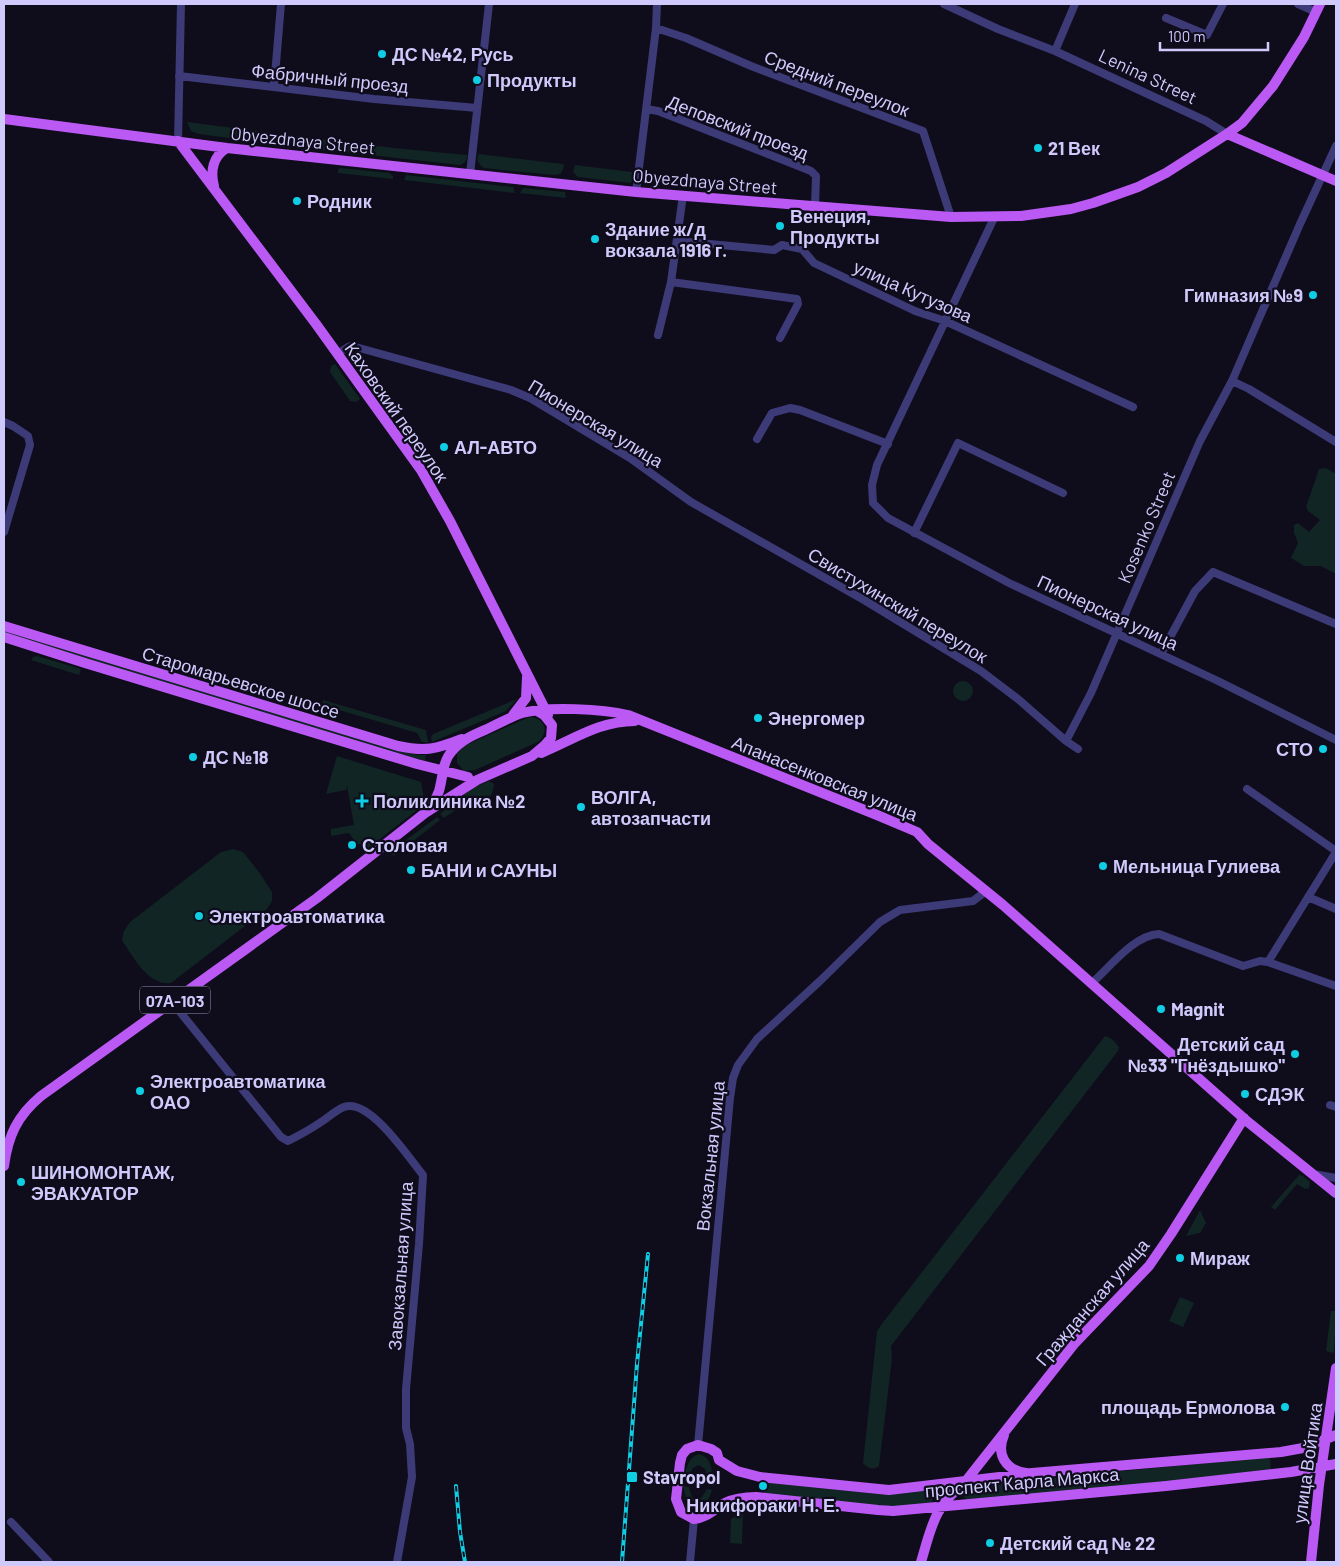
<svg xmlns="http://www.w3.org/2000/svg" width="1340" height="1566" font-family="Barlow,sans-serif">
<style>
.green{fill:#102524}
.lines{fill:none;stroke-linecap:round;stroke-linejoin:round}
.minor{stroke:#3d3a78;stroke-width:8}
.major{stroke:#bb59f4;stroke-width:10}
.rail-casing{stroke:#0fcde3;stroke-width:4}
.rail{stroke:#0f0c1c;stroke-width:2;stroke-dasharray:5.5;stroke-linecap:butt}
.poi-dot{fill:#0fcde3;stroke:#0f0c1c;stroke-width:2}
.labels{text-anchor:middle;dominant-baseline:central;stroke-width:4.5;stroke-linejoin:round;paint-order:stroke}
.shield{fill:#0f0c1c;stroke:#9691b9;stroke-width:1}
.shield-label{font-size:16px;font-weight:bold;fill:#d0cafc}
.poi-label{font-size:18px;font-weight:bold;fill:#d0cafc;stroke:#0f0c1c;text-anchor:start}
.street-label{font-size:18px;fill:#d0cafc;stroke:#0f0c1c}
</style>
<rect width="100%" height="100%" fill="#0f0c1c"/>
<!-- green -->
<path class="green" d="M 187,122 L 394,148 L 467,155 C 467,161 465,163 460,165 L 307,148 L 263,140 L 252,141 L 199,134 L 191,131 Z
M 479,154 L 563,164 L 564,165 C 563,172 561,175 553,175 L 484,168 C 479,165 475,159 479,154 Z
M 575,165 L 632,172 L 633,181 L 630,183 L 578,177 L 573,172 Z
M 341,168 L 389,173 L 393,176 L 393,179 L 338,173 L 338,169 Z
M 406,175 L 513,187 L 515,193 L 404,180 Z
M 523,188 L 565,192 L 566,198 L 520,193 Z
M 335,364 L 360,399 L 356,402 L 350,401 L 330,372 L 331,366 Z
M 1326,468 L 1336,474 L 1336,574 L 1321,566 L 1304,566 L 1291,558 L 1298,543 L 1294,533 L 1294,525 L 1298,523 L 1309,532 L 1320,520 L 1308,511 L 1306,507 L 1319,469 Z
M 4,629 L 417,755 L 426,755 L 425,761 L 140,677 L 4,634 Z
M 37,656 L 81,669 L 79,675 L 31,660 L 33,657 Z
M953 691a10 10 0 1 1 20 0a10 10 0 1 1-20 0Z
M 517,699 L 506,711 L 432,742 L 431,737 L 433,734 Z
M 323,700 L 426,730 L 428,742 L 422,742 L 417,733 L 322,705 Z
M 532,717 C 546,720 549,733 538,742 L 475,770 L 464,771 L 457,763 L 457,754 L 464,746 L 527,718 Z
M 337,756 L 421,782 L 425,804 L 368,848 L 356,843 L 349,833 L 331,836 L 331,829 L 354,825 L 347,786 L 346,790 L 326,794 Z
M 489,781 L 494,784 C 493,795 488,803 477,804 L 471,799 L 444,818 L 440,814 L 472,788 Z
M 437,817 L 440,820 L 394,856 L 390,852 Z
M 233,849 L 243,852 L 259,872 L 272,892 L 272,901 L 267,909 L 171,983 C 148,986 133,957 122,940 L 124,931 L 130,922 L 221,852 Z
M 1105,1036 C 1111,1037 1115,1042 1119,1047 L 1118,1051 L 891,1346 L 892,1359 L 879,1466 C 874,1470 867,1469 863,1463 L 877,1331 L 881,1325 Z
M 1299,1175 L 1303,1176 L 1310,1182 L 1309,1188 L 1305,1189 L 1297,1184 L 1275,1210 L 1271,1207 Z
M 1200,1210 L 1206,1223 L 1200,1233 L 1186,1236 Z
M 1180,1297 L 1194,1303 L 1183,1327 L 1169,1321 Z
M 1331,1311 L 1335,1311 L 1336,1313 L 1334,1353 L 1326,1351 Z
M 699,1454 C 711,1457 711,1467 713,1478 L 708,1478 L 705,1469 L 699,1465 L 693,1468 L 689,1475 L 685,1475 C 686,1467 690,1456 699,1454 Z
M 1270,1457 L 1271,1469 L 1164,1483 L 968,1500 L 964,1497 L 963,1490 L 967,1486 Z
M 765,1481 L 931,1490 L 933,1493 L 932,1503 L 892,1507 L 764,1494 Z
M 683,1486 L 689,1487 L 692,1497 L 698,1499 L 702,1497 L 707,1489 L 712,1490 C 709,1498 706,1508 697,1510 L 690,1508 L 686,1498 Z
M 743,1511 L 742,1544 L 730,1543 L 731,1519 Z"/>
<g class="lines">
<!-- minor -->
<path class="minor" d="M 944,4 L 998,29 L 1055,51 L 1206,121 L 1227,134
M 1298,4 L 1316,12
M 1166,18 L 1207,35 L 1223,4
M 656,28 L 686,38 L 751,66 L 923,131 L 951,217
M 1055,51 L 1075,4
M 179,76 L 374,99 L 477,108
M 274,87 L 281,4
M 646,109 L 658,111 L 811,171 L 816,176 L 815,207
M 178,141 L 181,4
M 470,174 L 489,4
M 636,192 L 656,28 L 657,4
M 994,218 L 877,465 L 872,485 L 873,503 L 888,518 L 1009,583 L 1218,681 L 1336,740
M 677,241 L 774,250 L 782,245 L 802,249 L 814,263 L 915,311 L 945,321 L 1133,407
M 671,282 L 797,299 L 798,304 L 780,338
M 658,335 L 671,282 L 683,195
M 337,354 L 348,347 L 352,346 L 511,390 L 530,398 L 630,458 L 691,502 L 864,600 L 981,671 L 1018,699 L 1066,741 L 1078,749
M 1232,381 L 1249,389 L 1336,442
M 4,422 L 13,426 L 28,436 L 30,445 L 4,532
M 757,439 L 772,413 L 790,408 L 800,410 L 888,444
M 914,533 L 958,443 L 1063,493
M 1161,654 L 1195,591 L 1213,572 L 1336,624
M 1066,741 L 1091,693 L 1200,441 L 1232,381 L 1300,224 L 1336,146
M 1247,789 L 1336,851
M 1308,897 L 1336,909
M 1268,962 L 1336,852
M 1091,984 C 1109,968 1134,935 1159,934 L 1243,966 L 1260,961 L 1268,962 L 1336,986
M 172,1002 L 281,1137 L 288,1141 C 298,1136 309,1130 318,1124 C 327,1119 334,1111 344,1107 C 369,1097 409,1158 423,1175 L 419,1244 L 406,1389 L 406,1428 L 410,1444 L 412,1477 L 397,1562
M 1330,1105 L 1336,1107
M 1313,1174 L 1336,1178
M 698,1445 L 730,1098 L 733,1078 L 738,1065 L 757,1039 L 821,980 L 880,922 L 900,910 L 973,901 L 986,891
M 11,1522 L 49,1562
M 690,1562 L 694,1519"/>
<!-- major -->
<path class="major" d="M 4,119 L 227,148 L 636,192 L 951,217 L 1021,216 L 1071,209 L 1093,203 L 1138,187 L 1166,173 L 1227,134 L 1242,123 L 1273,86 L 1304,37 L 1320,4
M 1227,134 L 1336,181
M 178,141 L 316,324 L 421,470 L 450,521 L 548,715
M 214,186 C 210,171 213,156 227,148
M 4,626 L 398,746 C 426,752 436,749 462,739
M 4,637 L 85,663 L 417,764 L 468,777
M 513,715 L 526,698 L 527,677
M 541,753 C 573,740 599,721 635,721
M 425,813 C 431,806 436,800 439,791 C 443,778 442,762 452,751 C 461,740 473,735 487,729 C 498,724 510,717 522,713 C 547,706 603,709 628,715 L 877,815 L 917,832 L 928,844 L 1003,905 L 1248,1122 L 1336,1193
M 4,1166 C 8,1136 17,1116 41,1096 L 317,898 L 425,813 L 477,780 L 532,756 L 545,745 L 551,738 L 552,725 L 544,715 L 537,711
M 1004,1435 C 996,1454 1005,1470 1026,1473
M 1336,1435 L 1303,1448 L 1281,1452 L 1032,1473 L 889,1490 L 760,1477 L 737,1471 L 719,1460 L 717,1453 L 711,1449 L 698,1445 L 687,1449 L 682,1455 L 680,1463 L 676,1499 L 681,1512 L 694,1519 C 707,1518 714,1509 725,1503 C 735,1498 746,1497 756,1497 L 878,1510 L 893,1511 L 1166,1486 L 1291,1472 L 1336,1464
M 921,1562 C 932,1525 934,1507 965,1482 L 1075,1343 L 1149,1266 L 1171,1234 L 1244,1118
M 1311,1562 L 1319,1485 L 1336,1368"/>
<defs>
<path id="rail" d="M 456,1486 L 460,1532 L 465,1562
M 622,1562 L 637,1364 L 648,1254"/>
</defs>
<!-- rail casing -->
<use href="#rail" class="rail-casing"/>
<!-- rail -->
<use href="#rail" class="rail"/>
</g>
<!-- markers -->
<g class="poi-dot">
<circle cx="382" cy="54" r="5"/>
<circle cx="477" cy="80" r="5"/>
<circle cx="1038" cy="148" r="5"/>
<circle cx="297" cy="201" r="5"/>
<circle cx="780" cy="226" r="5"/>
<circle cx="595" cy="239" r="5"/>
<circle cx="1313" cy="295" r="5"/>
<circle cx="444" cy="447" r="5"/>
<circle cx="758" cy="718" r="5"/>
<circle cx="1323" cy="749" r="5"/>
<circle cx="193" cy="757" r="5"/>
<path d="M359.5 793.5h5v5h5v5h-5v5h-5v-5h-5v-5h5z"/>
<circle cx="581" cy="807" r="5"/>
<circle cx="352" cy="845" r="5"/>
<circle cx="1103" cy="866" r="5"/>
<circle cx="411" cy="870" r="5"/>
<circle cx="199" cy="916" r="5"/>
<circle cx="1161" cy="1009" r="5"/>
<circle cx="1295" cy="1054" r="5"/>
<circle cx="140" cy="1091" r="5"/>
<circle cx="1245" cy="1094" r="5"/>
<circle cx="21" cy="1182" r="5"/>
<circle cx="1180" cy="1258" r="5"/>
<circle cx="1285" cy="1407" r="5"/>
<rect x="626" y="1471" width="12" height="12" rx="2.5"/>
<circle cx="763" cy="1486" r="5"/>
<circle cx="990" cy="1543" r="5"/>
</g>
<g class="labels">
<!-- shield labels -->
<rect class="shield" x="140" y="986.5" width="70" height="27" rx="4"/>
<g class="shield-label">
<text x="175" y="1000">07А-103</text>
</g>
<!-- poi labels -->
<g class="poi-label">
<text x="392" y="54">ДС №42, Русь</text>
<text x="487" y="80">Продукты</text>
<text x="1048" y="148">21 Век</text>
<text x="307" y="201">Родник</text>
<text x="790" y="216">Венеция,<tspan x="790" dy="21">Продукты</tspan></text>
<text x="605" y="229">Здание ж/д<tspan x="605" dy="21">вокзала 1916 г.</tspan></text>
<text x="1303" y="295" text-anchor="end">Гимназия №9</text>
<text x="454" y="447">АЛ-АВТО</text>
<text x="768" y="718">Энергомер</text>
<text x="1313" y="749" text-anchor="end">СТО</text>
<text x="203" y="757">ДС №18</text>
<text x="591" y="797">ВОЛГА,<tspan x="591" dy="21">автозапчасти</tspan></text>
<text x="373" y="801">Поликлиника №2</text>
<text x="362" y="845">Столовая</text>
<text x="1113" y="866">Мельница Гулиева</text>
<text x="421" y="870">БАНИ и САУНЫ</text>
<text x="209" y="916">Электроавтоматика</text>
<text x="1171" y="1009">Magnit</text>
<text x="1285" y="1044" text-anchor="end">Детский сад<tspan x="1285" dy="21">№33 "Гнёздышко"</tspan></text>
<text x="150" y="1081">Электроавтоматика<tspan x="150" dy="21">ОАО</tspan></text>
<text x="1255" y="1094">СДЭК</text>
<text x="31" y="1172">ШИНОМОНТАЖ,<tspan x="31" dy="21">ЭВАКУАТОР</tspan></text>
<text x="1190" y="1258">Мираж</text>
<text x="1275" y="1407" text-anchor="end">площадь Ермолова</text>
<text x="643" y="1477">Stavropol</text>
<text x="763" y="1505" text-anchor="middle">Никифораки Н. Е.</text>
<text x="1000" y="1543">Детский сад № 22</text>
</g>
<!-- street labels -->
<g class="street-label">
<text transform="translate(1148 76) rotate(25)">Lenina Street</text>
<text transform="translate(330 78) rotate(6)">Фабричный проезд</text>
<text transform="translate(837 83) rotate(21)">Средний переулок</text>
<text transform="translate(738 127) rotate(21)">Деповский проезд</text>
<text transform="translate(303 140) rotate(6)">Obyezdnaya Street</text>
<text transform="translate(705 181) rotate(5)">Obyezdnaya Street</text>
<text transform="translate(913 291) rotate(24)">улица Кутузова</text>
<text transform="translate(397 412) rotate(55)">Каховский переулок</text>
<text transform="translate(596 423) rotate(31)">Пионерская улица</text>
<text transform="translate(1146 527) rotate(-67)">Kosenko Street</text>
<text transform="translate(898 605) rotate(31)">Свистухинский переулок</text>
<text transform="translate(1108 612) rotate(25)">Пионерская улица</text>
<text transform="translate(241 682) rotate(17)">Старомарьевское шоссе</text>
<text transform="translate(825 778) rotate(22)">Апанасенковская улица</text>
<text transform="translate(710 1156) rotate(-84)">Вокзальная улица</text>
<text transform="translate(400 1266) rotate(-86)">Завокзальная улица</text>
<text transform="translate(1092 1302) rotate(-49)">Гражданская улица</text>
<text transform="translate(1307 1463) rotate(-82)">улица Войтика</text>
<text transform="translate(1022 1482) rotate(-5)">проспект Карла Маркса</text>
</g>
</g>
<!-- border -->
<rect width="1340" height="1566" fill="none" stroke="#d0cafc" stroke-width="10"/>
<!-- scale -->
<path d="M1160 42v8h108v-8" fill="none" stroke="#d0cafc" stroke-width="2.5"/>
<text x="1168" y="42" font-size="15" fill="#d0cafc" stroke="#0f0c1c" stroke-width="4" paint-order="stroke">100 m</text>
</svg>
